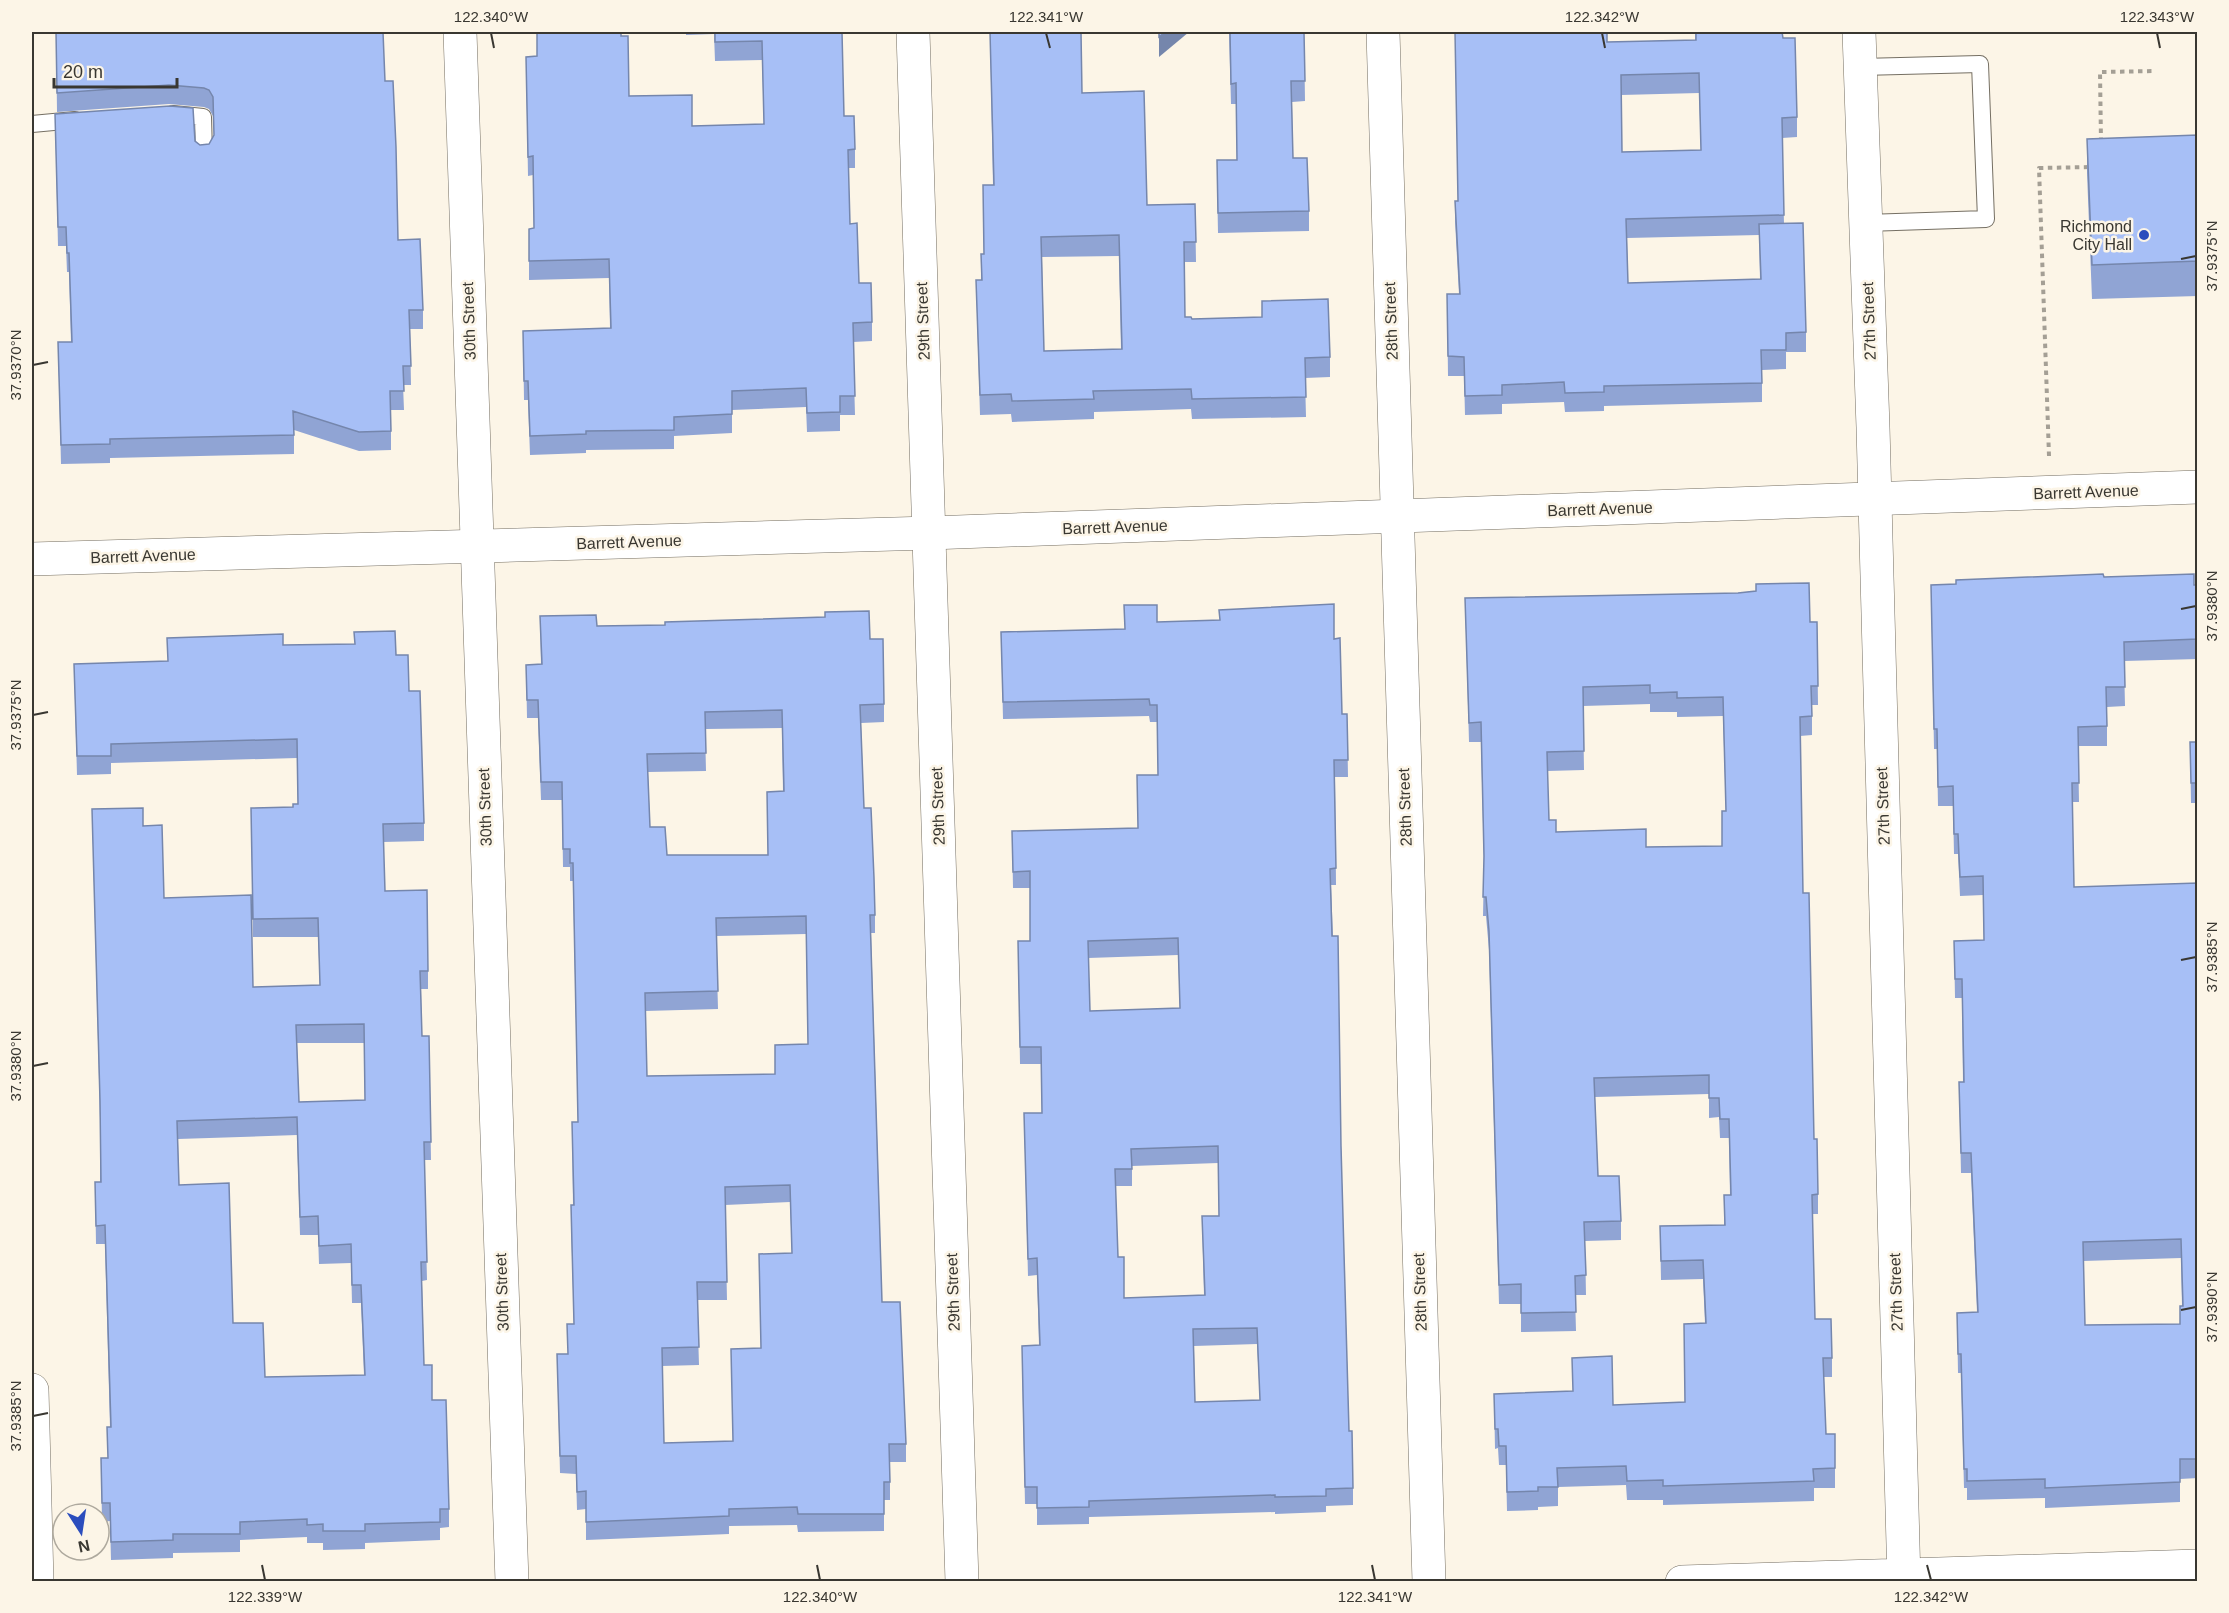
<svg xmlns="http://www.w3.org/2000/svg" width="2229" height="1613" font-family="Helvetica,sans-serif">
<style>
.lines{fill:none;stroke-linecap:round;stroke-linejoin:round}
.lane-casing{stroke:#756f63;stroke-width:18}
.street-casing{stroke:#756f63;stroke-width:34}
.secondary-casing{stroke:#756f63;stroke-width:34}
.path{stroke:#a49f95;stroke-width:4;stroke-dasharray:4.5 4.5;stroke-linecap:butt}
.lane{stroke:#fff;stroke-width:16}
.street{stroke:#fff;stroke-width:33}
.secondary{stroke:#fff;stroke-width:33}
.wall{fill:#90a4d4;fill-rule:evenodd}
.shaded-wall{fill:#7586ac}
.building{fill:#a7bff6;stroke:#7586ac;stroke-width:1.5;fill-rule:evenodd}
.ticks{fill:none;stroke:#393731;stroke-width:2}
.poi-dot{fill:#2b4dbd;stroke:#fcf5e7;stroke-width:2}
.labels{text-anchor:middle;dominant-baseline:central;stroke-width:5;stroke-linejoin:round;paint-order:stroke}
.poi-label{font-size:16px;fill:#393731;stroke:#fcf5e7;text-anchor:end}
.street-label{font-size:16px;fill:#393731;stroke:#fcf5e7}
.neatline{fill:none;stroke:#393731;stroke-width:2}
.ticks-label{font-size:15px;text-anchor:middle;fill:#393731}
</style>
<rect width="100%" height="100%" fill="#fcf5e7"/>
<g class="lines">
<defs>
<path id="lane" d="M 1861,67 L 1980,64 L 1986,219 L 1866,223
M 173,114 L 203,117 L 204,154
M 32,124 L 75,120"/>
<path id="street" d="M 460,32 L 512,1582
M 913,32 L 962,1582
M 1383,32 L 1429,1582
M 1859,32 L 1873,427 L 1904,1582
M 32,1390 L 37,1582
M 1682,1582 L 2198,1566"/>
<path id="secondary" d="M 32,559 L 930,533 L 2198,487"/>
</defs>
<!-- lane casing -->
<use href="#lane" class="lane-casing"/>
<!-- street casing -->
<use href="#street" class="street-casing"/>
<!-- secondary casing -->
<use href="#secondary" class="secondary-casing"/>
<!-- path -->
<path class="path" d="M 2101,142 L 2100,72 L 2155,71
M 2049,456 L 2039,168 L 2091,167"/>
<!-- lane -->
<use href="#lane" class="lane"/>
<!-- street -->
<use href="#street" class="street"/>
<!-- secondary -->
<use href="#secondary" class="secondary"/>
</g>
<!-- wall -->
<path class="wall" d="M 56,32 L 385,81 L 398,240 L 423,310 L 423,329 L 410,329 L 411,385 L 403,385 L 404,410 L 391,410 L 391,450 L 359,451 L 294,430 L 294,454 L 110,458 L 110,463 L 61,464 L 58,342 L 71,342 L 69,272 L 67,272 L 66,246 L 58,246 L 55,114 L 195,141 L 200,145 L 209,144 L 214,136 L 213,116 L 209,109 L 204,107 L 169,104 L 57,112 Z
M 686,32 L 842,32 L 844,116 L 855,149 L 855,168 L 848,168 L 850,224 L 859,283 L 872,322 L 872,341 L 853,342 L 855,415 L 840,415 L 840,431 L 807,432 L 806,407 L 732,410 L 732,433 L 674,436 L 674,449 L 586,450 L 586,453 L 530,455 L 528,400 L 524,400 L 523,331 L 610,328 L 609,278 L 529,280 L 529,229 L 534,228 L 533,175 L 528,176 L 526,57 L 629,96 L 692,126 L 764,124 L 762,60 L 715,61 L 714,34 L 686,35 Z
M 990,32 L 1082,93 L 1147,205 L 1195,204 L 1196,262 L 1184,262 L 1185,317 L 1330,357 L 1330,377 L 1305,378 L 1306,417 L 1192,419 L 1191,409 L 1094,412 L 1094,419 L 1012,422 L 1011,414 L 980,415 L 976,280 L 981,280 L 981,254 L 984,254 L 983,185 L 993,185 ZM 1119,256 L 1121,349 L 1044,351 L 1042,257 Z
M 1229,32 L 1304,32 L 1305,101 L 1292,102 L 1293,158 L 1309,211 L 1309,231 L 1218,233 L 1217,180 L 1237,160 L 1236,104 L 1231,104 Z
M 1695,32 L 1782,32 L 1783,38 L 1797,117 L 1797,137 L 1782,138 L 1784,224 L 1806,332 L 1806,352 L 1786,352 L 1786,369 L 1762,370 L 1762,402 L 1604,406 L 1604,411 L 1565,412 L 1564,402 L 1502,404 L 1502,414 L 1465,415 L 1464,376 L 1448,376 L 1447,294 L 1459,294 L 1455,221 L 1455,201 L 1458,201 L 1607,42 L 1695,40 ZM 1699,93 L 1701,150 L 1622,152 L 1621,95 ZM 1759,235 L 1760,279 L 1628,283 L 1627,238 Z
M 2198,135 L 2198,296 L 2092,299 L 2087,173 L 2087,139 Z
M 2104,577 L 2198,585 L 2198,659 L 2124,661 L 2125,706 L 2107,707 L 2107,746 L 2078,746 L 2079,802 L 2072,802 L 2074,887 L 2198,883 L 2198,1478 L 2180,1479 L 2180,1502 L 2045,1508 L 2045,1498 L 1967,1500 L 1967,1488 L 1964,1488 L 1961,1373 L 1958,1373 L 1957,1313 L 1977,1312 L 1971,1173 L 1961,1173 L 1959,1082 L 1963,1082 L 1962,998 L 1955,998 L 1954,941 L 1984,940 L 1983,895 L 1960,896 L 1958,854 L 1954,854 L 1953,806 L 1938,806 L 1937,749 L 1934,749 L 1931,585 ZM 2181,1258 L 2182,1306 L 2180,1306 L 2180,1324 L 2085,1325 L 2083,1261 Z
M 1465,598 L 1817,622 L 1818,705 L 1812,705 L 1812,735 L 1800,736 L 1801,775 L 1803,893 L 1814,1139 L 1818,1194 L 1818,1214 L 1812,1214 L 1815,1319 L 1832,1358 L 1832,1377 L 1824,1377 L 1826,1434 L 1835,1468 L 1835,1488 L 1814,1488 L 1814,1501 L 1663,1505 L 1663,1500 L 1627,1500 L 1626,1485 L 1558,1487 L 1558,1506 L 1538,1507 L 1538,1510 L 1507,1511 L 1506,1465 L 1499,1465 L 1498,1448 L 1495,1449 L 1494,1394 L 1613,1405 L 1685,1402 L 1705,1323 L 1703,1279 L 1661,1280 L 1660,1226 L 1724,1225 L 1724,1195 L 1730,1195 L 1729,1138 L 1720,1138 L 1719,1117 L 1709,1118 L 1709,1094 L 1595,1097 L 1598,1176 L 1621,1221 L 1621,1240 L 1585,1241 L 1586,1295 L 1575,1295 L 1576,1331 L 1521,1332 L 1521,1304 L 1499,1304 L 1489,950 L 1486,916 L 1483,916 L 1484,864 L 1481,742 L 1469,742 ZM 1650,704 L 1650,712 L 1677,712 L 1677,717 L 1723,716 L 1726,811 L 1722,846 L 1646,847 L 1556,832 L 1549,820 L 1547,771 L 1584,770 L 1583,706 Z
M 540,616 L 597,626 L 870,639 L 884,704 L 884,722 L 861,723 L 864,808 L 875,915 L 875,933 L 871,933 L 882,1302 L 906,1444 L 906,1462 L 890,1462 L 890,1500 L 884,1500 L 884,1531 L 798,1532 L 797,1525 L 729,1526 L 729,1534 L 586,1540 L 586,1509 L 577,1510 L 576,1474 L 560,1473 L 557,1354 L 568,1354 L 574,1324 L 571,1223 L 571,1205 L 573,1205 L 572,1122 L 578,1122 L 573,881 L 570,881 L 570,867 L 563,867 L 562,800 L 541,800 L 538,718 L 527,718 L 526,665 L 541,664 ZM 782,728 L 783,791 L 767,792 L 768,855 L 667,855 L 650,827 L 648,772 L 706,771 L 705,729 ZM 806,934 L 808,1044 L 775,1045 L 775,1074 L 647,1076 L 645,1011 L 718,1009 L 716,936 ZM 790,1202 L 792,1253 L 761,1348 L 733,1441 L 664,1443 L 662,1366 L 699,1365 L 697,1300 L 727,1300 L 725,1205 Z
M 1157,622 L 1334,639 L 1342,714 L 1347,714 L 1348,777 L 1335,777 L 1336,885 L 1331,885 L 1341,1146 L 1349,1431 L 1353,1488 L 1353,1505 L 1326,1506 L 1326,1512 L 1275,1514 L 1275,1512 L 1089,1517 L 1089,1524 L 1037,1525 L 1037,1504 L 1025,1504 L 1022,1363 L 1039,1345 L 1037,1275 L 1028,1276 L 1024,1113 L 1042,1113 L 1041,1064 L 1020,1064 L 1018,941 L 1030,941 L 1030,888 L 1013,888 L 1012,831 L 1138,828 L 1158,775 L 1157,722 L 1150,722 L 1149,716 L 1003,719 L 1001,632 L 1124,629 ZM 1178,955 L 1180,1008 L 1090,1011 L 1088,958 ZM 1218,1163 L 1219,1216 L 1202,1216 L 1204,1295 L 1124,1298 L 1118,1257 L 1115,1186 L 1132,1186 L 1132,1166 ZM 1257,1344 L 1260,1400 L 1195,1402 L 1194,1346 Z
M 283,645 L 396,655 L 409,691 L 424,823 L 424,841 L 383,842 L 385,891 L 428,971 L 428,989 L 421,989 L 422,1036 L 429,1036 L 431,1160 L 424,1160 L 427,1280 L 422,1281 L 424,1365 L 432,1400 L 449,1509 L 449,1527 L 440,1528 L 440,1540 L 365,1543 L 365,1549 L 323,1550 L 323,1543 L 307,1543 L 307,1537 L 240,1540 L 240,1552 L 173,1553 L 173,1558 L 111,1560 L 110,1521 L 102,1522 L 101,1458 L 108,1458 L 107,1427 L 110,1427 L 105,1244 L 96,1244 L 95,1182 L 100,1182 L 100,1119 L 92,809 L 143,826 L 164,898 L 253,987 L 320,985 L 318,937 L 253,937 L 251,808 L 293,807 L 298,804 L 297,758 L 111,763 L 111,774 L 77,775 L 74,664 L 167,661 ZM 297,1043 L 364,1043 L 365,1100 L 299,1102 ZM 297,1135 L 300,1235 L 318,1235 L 319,1264 L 351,1263 L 352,1303 L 361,1303 L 364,1375 L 265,1377 L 233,1323 L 179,1185 L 178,1139 Z
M 2190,742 L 2198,742 L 2197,803 L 2191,803 Z"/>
<!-- shaded-wall -->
<path class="shaded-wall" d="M 1165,32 L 1189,32 L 1159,57 L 1159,37 Z"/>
<!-- building -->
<path class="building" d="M 56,32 L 383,32 L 385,81 L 393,81 L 396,147 L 398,240 L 420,239 L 423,310 L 409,310 L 411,366 L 403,366 L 404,391 L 390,391 L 391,431 L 359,432 L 293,411 L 294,435 L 110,439 L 110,444 L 61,445 L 58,342 L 72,342 L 69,253 L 67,253 L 66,227 L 58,227 L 55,114 L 170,106 L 193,108 L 195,141 L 200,145 L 209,144 L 214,135 L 213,97 L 209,90 L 204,88 L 169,85 L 57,93 Z
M 537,32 L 621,32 L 621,36 L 628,36 L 629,96 L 692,95 L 692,126 L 764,124 L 762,41 L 715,42 L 715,32 L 842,32 L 844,116 L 854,116 L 855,149 L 848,150 L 850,224 L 857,223 L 859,283 L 871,283 L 872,322 L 853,323 L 855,396 L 840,396 L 840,412 L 807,413 L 806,388 L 732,391 L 732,414 L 674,417 L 674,430 L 586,431 L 586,434 L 530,436 L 528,381 L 524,381 L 523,331 L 611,328 L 609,259 L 529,261 L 529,229 L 534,228 L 533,156 L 528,157 L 526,57 L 537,56 Z
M 990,32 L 1081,32 L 1082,93 L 1144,91 L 1147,205 L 1195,204 L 1196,242 L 1184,242 L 1185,317 L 1191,317 L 1192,319 L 1262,317 L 1262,301 L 1328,299 L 1330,357 L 1305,358 L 1306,397 L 1192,399 L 1191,389 L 1093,391 L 1094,399 L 1012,401 L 1011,394 L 980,395 L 976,280 L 982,280 L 981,254 L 984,254 L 983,185 L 994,185 ZM 1119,235 L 1122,349 L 1044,351 L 1041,237 Z
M 1159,32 L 1165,32 L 1159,37 Z
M 1230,32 L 1304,32 L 1305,81 L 1291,81 L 1293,158 L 1307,158 L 1309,211 L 1218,213 L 1217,160 L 1237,160 L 1236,83 L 1231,84 Z
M 1455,32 L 1607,32 L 1607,42 L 1696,40 L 1696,32 L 1782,32 L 1783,38 L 1795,38 L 1797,117 L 1782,118 L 1784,215 L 1626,219 L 1628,283 L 1761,279 L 1759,224 L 1803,223 L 1806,332 L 1786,333 L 1786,350 L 1761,350 L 1762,383 L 1604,386 L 1604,392 L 1565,393 L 1564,382 L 1502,385 L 1502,395 L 1465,396 L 1464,357 L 1448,356 L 1447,294 L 1460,294 L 1455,201 L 1458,201 ZM 1699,73 L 1701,150 L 1622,152 L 1621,75 Z
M 2198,135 L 2198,261 L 2092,265 L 2087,139 Z
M 2103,574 L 2104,577 L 2194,574 L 2194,585 L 2198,585 L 2198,639 L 2124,642 L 2125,687 L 2106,687 L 2107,726 L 2078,727 L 2079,783 L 2072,783 L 2074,887 L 2198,883 L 2198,1459 L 2180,1459 L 2180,1482 L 2045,1488 L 2045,1479 L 1967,1481 L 1967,1469 L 1964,1469 L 1961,1354 L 1958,1354 L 1957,1313 L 1978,1312 L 1971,1153 L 1961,1153 L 1959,1082 L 1964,1082 L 1962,979 L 1955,979 L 1954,941 L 1984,940 L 1983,876 L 1960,877 L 1958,834 L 1954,834 L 1953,786 L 1938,787 L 1937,729 L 1934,729 L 1931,585 L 1956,584 L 1956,580 ZM 2181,1239 L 2183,1306 L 2180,1306 L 2180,1324 L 2085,1325 L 2083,1242 Z
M 1809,583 L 1810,622 L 1817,622 L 1818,686 L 1811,686 L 1812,716 L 1800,717 L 1801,775 L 1803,893 L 1809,893 L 1814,1139 L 1817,1139 L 1818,1194 L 1812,1195 L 1815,1319 L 1831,1319 L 1832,1358 L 1823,1358 L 1826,1434 L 1835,1434 L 1835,1468 L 1813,1469 L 1814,1481 L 1663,1486 L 1663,1480 L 1627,1481 L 1626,1466 L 1557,1468 L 1558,1487 L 1538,1487 L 1538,1491 L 1507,1492 L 1506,1446 L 1499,1446 L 1498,1429 L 1495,1429 L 1494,1394 L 1573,1391 L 1572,1358 L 1612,1356 L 1613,1405 L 1685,1402 L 1684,1324 L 1706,1323 L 1703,1260 L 1661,1261 L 1660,1226 L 1725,1225 L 1724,1195 L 1731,1195 L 1729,1119 L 1720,1119 L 1719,1098 L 1709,1098 L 1709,1075 L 1594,1078 L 1598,1176 L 1619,1176 L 1621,1221 L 1584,1222 L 1586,1275 L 1575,1276 L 1576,1312 L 1521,1313 L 1521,1284 L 1499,1285 L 1489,931 L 1486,897 L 1483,897 L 1484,856 L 1481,722 L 1469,723 L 1465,598 L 1738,593 L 1756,591 L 1756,584 ZM 1650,685 L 1650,693 L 1677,692 L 1677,698 L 1723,697 L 1726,811 L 1722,811 L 1722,846 L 1646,847 L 1646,829 L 1556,832 L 1556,820 L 1549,820 L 1547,752 L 1584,751 L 1583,687 Z
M 1334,604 L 1334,639 L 1340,638 L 1342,714 L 1347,714 L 1348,760 L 1334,760 L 1336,868 L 1330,869 L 1332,936 L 1338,936 L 1341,1146 L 1349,1431 L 1352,1431 L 1353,1488 L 1326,1489 L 1326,1496 L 1275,1497 L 1275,1495 L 1089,1501 L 1089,1507 L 1037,1508 L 1037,1487 L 1025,1487 L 1022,1346 L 1040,1345 L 1037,1258 L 1028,1259 L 1024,1113 L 1042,1113 L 1041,1047 L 1020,1047 L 1018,941 L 1030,941 L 1030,871 L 1013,872 L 1012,831 L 1138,828 L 1137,775 L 1158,775 L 1157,705 L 1150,705 L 1149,699 L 1003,702 L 1001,632 L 1125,629 L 1124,605 L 1157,605 L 1157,622 L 1220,620 L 1219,610 ZM 1178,938 L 1180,1008 L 1090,1011 L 1088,941 ZM 1218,1146 L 1219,1216 L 1202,1216 L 1205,1295 L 1124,1298 L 1124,1257 L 1118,1257 L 1115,1169 L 1132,1169 L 1131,1149 ZM 1257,1328 L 1260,1400 L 1195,1402 L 1193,1329 Z
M 869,611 L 870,639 L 883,639 L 884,704 L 860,705 L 864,808 L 871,808 L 874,878 L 875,915 L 870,915 L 882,1302 L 900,1302 L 906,1444 L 889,1444 L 890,1482 L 884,1482 L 884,1514 L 798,1514 L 797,1507 L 729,1509 L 729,1516 L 586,1522 L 586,1491 L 577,1492 L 576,1456 L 560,1456 L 557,1354 L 568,1354 L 567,1324 L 574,1324 L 571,1205 L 574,1205 L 572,1122 L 578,1122 L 573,863 L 570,863 L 570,849 L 563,849 L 562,782 L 541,782 L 538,700 L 527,700 L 526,665 L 542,664 L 540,616 L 596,615 L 597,626 L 665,625 L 665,622 L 825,617 L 825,612 ZM 782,710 L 784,791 L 767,792 L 768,855 L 667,855 L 665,827 L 650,827 L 647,754 L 706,753 L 705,712 ZM 806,916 L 808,1044 L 775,1045 L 775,1074 L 647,1076 L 645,993 L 718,991 L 716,918 ZM 790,1185 L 792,1253 L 759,1254 L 761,1348 L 731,1349 L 733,1441 L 664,1443 L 662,1348 L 699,1347 L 697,1282 L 727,1282 L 725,1187 Z
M 395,631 L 396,655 L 408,655 L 409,691 L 420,691 L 424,823 L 383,824 L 385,891 L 427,890 L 428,971 L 420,971 L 422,1036 L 429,1036 L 431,1142 L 424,1142 L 427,1262 L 421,1262 L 424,1365 L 432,1365 L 432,1400 L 446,1400 L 449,1509 L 440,1509 L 440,1522 L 365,1524 L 365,1531 L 323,1531 L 323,1524 L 307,1525 L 307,1519 L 240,1522 L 240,1534 L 173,1534 L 173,1540 L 111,1542 L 110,1503 L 102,1503 L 101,1458 L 108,1458 L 107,1427 L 111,1427 L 105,1225 L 96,1226 L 95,1182 L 101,1182 L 100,1101 L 92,809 L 143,808 L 143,826 L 162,825 L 164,898 L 251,895 L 253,987 L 320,985 L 318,918 L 253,919 L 251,808 L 293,807 L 293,804 L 298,804 L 297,739 L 111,744 L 111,756 L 77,756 L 74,664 L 168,661 L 167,638 L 283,634 L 283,645 L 355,644 L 354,632 ZM 364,1024 L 365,1100 L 299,1102 L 296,1025 ZM 297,1117 L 300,1217 L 318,1216 L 319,1246 L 351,1244 L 352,1285 L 361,1285 L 365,1375 L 265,1377 L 263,1323 L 233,1323 L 229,1183 L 179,1185 L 177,1121 Z
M 2190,742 L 2198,742 L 2198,812 L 2197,783 L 2191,783 Z"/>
<!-- ticks -->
<path class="ticks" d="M 491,33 L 494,48M 1046,33 L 1050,48M 1602,33 L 1605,48M 2157,33 L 2160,48M 2181,259 L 2196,256M 33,365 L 48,362M 2181,609 L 2196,606M 33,715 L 48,712M 2181,960 L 2196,957M 33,1066 L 48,1063M 2181,1310 L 2196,1307M 33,1416 L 48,1413M 262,1565 L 265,1580M 817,1565 L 820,1580M 1372,1565 L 1375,1580M 1927,1565 L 1931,1580"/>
<!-- markers -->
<circle class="poi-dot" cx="2144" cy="235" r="6"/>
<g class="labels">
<!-- poi labels -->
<g class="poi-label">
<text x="2132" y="226">Richmond<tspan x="2132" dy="18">City Hall</tspan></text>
</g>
<!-- street labels -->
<g class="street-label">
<text transform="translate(469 321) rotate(-92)">30th Street</text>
<text transform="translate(923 321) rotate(-92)">29th Street</text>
<text transform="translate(1391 321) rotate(-92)">28th Street</text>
<text transform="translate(1869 321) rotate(-92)">27th Street</text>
<text transform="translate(2086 492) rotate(-2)">Barrett Avenue</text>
<text transform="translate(1600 509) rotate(-2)">Barrett Avenue</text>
<text transform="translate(1115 527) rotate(-2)">Barrett Avenue</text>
<text transform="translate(629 542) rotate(-2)">Barrett Avenue</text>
<text transform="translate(143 556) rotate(-2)">Barrett Avenue</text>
<text transform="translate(938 806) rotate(-92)">29th Street</text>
<text transform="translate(1883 806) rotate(-92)">27th Street</text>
<text transform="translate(485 807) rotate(-92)">30th Street</text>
<text transform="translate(1405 807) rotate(-92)">28th Street</text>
<text transform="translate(502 1292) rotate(-92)">30th Street</text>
<text transform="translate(953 1292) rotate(-92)">29th Street</text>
<text transform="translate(1420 1292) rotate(-92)">28th Street</text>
<text transform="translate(1896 1292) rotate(-92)">27th Street</text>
</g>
</g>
<!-- border -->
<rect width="2229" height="1613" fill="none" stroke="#fcf5e7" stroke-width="66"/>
<!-- north arrow -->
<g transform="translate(81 1532) rotate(168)"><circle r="28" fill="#fcf5e7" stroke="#aea99e" stroke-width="1.5"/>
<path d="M0-4.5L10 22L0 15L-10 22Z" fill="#2b4dbd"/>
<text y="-9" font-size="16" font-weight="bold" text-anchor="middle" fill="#393731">N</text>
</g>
<!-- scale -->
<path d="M54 78v9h123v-9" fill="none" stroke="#393731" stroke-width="3"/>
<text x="63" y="78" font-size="18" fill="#393731" stroke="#fcf5e7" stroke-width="4.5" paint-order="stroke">20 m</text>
<rect x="33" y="33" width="2163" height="1547" class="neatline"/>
<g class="ticks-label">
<text x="491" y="22">122.340°W</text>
<text x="1046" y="22">122.341°W</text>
<text x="1602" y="22">122.342°W</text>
<text x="2157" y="22">122.343°W</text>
<text transform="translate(2212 256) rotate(-90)" y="5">37.9375°N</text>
<text transform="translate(16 365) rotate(-90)" y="5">37.9370°N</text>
<text transform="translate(2212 606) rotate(-90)" y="5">37.9380°N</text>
<text transform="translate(16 715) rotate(-90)" y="5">37.9375°N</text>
<text transform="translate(2212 957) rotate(-90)" y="5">37.9385°N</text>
<text transform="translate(16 1066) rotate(-90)" y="5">37.9380°N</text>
<text transform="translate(2212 1307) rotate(-90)" y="5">37.9390°N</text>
<text transform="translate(16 1416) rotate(-90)" y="5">37.9385°N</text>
<text x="265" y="1602">122.339°W</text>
<text x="820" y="1602">122.340°W</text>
<text x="1375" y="1602">122.341°W</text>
<text x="1931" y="1602">122.342°W</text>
</g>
</svg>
